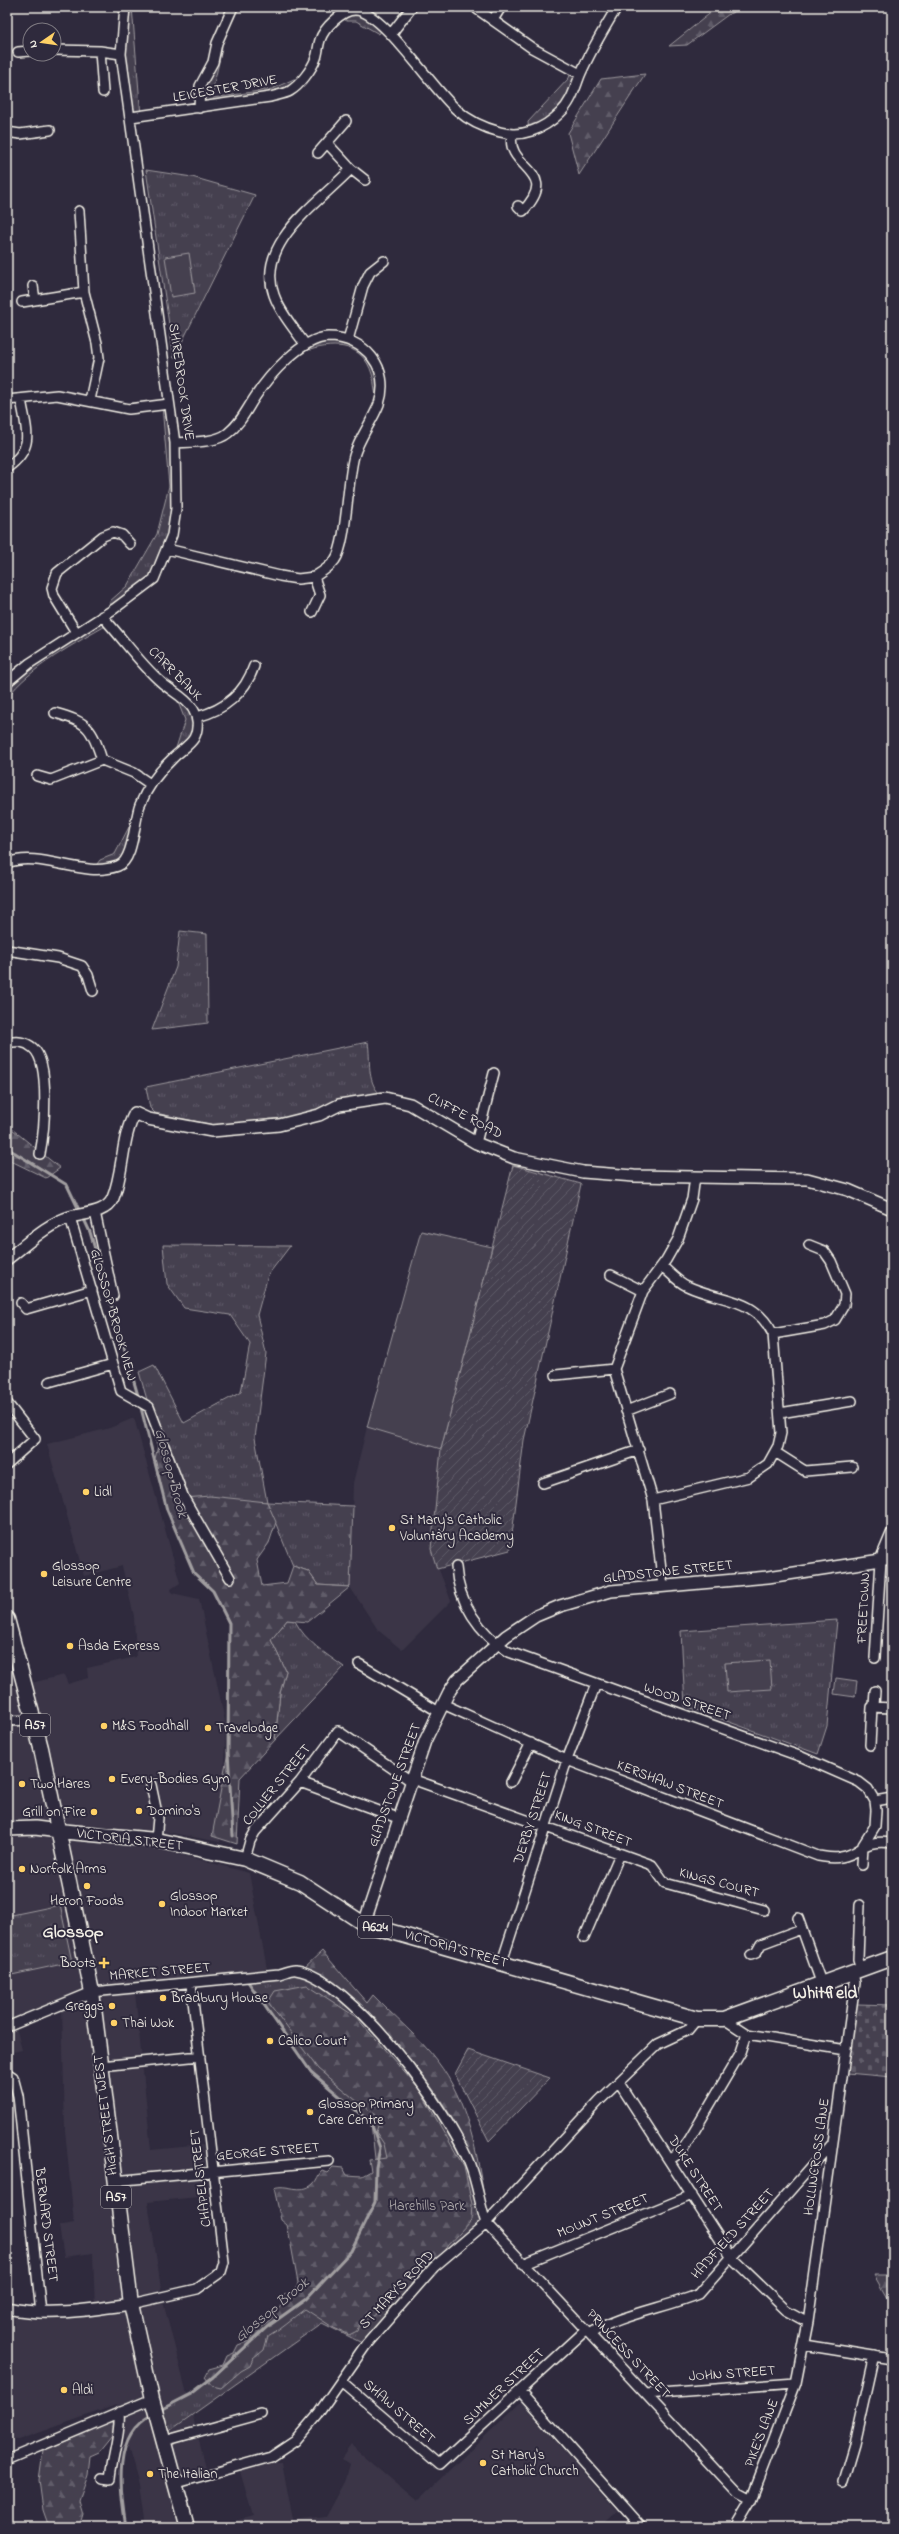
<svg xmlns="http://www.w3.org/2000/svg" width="899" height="2534" font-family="'Indie Flower',sans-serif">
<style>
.built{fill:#3b3647}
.grass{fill:url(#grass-tufts);stroke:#9c989c}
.forest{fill:url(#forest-firs);stroke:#9c989c}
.cemetery{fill:url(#cemetery-stones);stroke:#9c989c}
.garden{fill:url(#garden-furrows);stroke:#9c989c}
.pitch{fill:#454050;stroke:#9c989c}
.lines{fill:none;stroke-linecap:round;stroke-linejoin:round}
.stream{stroke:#a19ea0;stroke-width:3}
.minor-casing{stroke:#f4f1e8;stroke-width:12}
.tertiary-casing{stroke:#f4f1e8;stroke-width:14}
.secondary-casing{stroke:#f4f1e8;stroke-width:16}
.primary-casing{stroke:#f4f1e8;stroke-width:17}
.minor{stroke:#2f2a3d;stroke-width:9}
.tertiary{stroke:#2f2a3d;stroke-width:11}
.secondary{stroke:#2f2a3d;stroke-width:13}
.primary{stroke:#2f2a3d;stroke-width:14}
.poi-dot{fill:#ffd166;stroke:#2f2a3d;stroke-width:1.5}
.labels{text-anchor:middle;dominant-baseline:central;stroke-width:4;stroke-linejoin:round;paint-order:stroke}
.shield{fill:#2f2a3d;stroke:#b9b5b5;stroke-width:1}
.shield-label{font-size:13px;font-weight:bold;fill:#f4f1e8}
.street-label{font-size:14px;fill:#f4f1e8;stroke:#2f2a3d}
.poi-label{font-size:14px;fill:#f4f1e8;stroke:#2f2a3d;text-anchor:start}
.park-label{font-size:14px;fill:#b7b3b3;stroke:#2f2a3d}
.water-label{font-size:15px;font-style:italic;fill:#b6b2b2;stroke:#2f2a3d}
.district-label{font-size:18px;font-weight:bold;fill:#f4f1e8;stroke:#2f2a3d}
</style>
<defs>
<pattern id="grass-tufts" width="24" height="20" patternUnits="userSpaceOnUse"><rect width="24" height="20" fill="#454050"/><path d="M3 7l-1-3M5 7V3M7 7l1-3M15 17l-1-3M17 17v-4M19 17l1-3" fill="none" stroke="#605c69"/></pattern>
<pattern id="forest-firs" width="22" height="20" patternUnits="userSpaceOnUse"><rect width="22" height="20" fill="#454050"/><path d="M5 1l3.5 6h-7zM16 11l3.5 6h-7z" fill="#605c69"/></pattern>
<pattern id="cemetery-stones" width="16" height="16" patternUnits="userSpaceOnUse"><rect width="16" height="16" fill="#454050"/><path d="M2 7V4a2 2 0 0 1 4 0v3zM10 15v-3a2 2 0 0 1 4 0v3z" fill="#605c69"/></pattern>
<pattern id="garden-furrows" width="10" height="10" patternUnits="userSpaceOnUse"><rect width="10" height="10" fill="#454050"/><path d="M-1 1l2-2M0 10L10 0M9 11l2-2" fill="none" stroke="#605c69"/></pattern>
</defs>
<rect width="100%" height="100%" fill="#2f2a3d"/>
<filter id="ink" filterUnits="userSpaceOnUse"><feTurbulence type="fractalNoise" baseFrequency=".025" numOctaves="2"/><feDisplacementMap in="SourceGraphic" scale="8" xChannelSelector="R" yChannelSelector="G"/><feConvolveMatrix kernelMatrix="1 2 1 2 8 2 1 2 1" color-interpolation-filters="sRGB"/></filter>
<g filter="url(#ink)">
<!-- built -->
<path class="built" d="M 134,1418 L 180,1583 L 171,1589 L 172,1593 L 199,1599 L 226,1726 L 220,1842 L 166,1832 L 163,1850 L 249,1873 L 267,1969 L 134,1983 L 151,2150 L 203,2145 L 206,2172 L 208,2196 L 148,2202 L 163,2302 L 206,2467 L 173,2481 L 185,2527 L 145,2527 L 139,2485 L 116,2405 L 19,2440 L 7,2439 L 7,2359 L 13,2334 L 15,2310 L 95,2309 L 93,2253 L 64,2257 L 59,2226 L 74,2223 L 65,2130 L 62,2005 L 15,2023 L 22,2050 L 7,2053 L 7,1689 L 64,1675 L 68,1684 L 88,1678 L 87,1668 L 136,1657 L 134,1616 L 122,1566 L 84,1576 L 47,1444 L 110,1428 Z
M 367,1427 L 441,1449 L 431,1549 L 451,1601 L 402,1650 L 378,1630 L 350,1587 L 353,1483 Z
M 521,2402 L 617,2511 L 599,2527 L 232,2527 L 231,2522 L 253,2516 L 240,2471 L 275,2462 L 282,2462 L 293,2521 L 326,2517 L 345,2482 L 350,2464 L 341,2459 L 351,2445 L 417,2501 Z"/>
<!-- grass -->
<path class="grass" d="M 118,7 L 132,7 L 141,116 L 131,117 L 121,54 L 124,17 Z
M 350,11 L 383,27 L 379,34 L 356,21 L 347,21 L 340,17 Z
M 217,43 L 222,49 L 214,84 L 213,98 L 272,89 L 294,79 L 302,80 L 290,91 L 199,108 L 200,86 Z
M 572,68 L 580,74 L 561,113 L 529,132 L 528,122 L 569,78 Z
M 146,170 L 192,177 L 255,195 L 174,358 Z
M 314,340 L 348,340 L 379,368 L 379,404 C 374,394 375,384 372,374 C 363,344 336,342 310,350 L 302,346 Z
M 169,404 L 176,509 L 154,579 L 114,609 L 109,602 L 127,586 L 157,534 L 169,486 L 162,406 Z
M 102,616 L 109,624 C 76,643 30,667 7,698 L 7,682 Z
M 183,699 L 192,708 L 197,728 L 180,751 L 176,748 L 185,720 L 178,702 Z
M 135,825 L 119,865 L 94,868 L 100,860 L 115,854 L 129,827 Z
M 180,931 L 207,934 L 208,1023 L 152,1030 L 176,967 Z
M 368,1042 C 371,1060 366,1081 380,1094 L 340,1099 L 317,1110 L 291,1117 L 214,1125 L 155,1113 L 150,1108 L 146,1087 Z
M 163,1245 L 290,1246 L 268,1275 L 257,1315 L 266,1353 L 255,1438 L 267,1502 L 353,1506 L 350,1587 L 318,1585 L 308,1571 L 293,1566 L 267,1502 L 184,1498 L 159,1441 L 139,1372 L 154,1365 L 184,1423 L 241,1392 L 250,1344 L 230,1315 L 184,1308 L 167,1284 Z
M 287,1620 L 295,1621 C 306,1642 325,1653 344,1667 L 275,1740 L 280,1693 L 286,1671 L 271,1640 Z
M 837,1620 L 827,1726 L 818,1754 L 685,1706 L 681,1631 Z
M 836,1678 L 857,1681 L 855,1697 L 834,1694 Z
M 60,1905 L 72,1962 L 7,1976 L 7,1916 Z
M 295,1970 L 328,1986 L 394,2049 L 459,2145 L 486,2223 L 434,2267 L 366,2345 L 322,2323 L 168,2432 L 162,2410 L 191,2394 L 213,2377 L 291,2309 L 376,2167 L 371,2123 L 310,2072 L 245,1977 Z"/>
<!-- forest -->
<path class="forest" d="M 718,7 L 744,7 L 729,14 L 687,45 L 669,46 Z
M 645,74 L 579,175 L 568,133 L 601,79 Z
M 7,1125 L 60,1168 L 46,1178 L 7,1159 Z
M 159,1441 L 184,1498 L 210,1496 L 267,1502 L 276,1522 L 269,1543 L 257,1560 L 262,1586 L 287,1583 L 293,1566 L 308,1571 L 318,1585 L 350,1587 L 307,1622 L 287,1620 L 271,1640 L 286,1671 L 280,1693 L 275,1740 L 240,1778 L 237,1844 L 212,1836 L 228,1752 L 229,1623 L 213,1591 L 194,1573 L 167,1510 L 155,1459 Z
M 322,1951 L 367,2003 L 373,1995 C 394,2017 419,2037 437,2061 C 468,2101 478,2155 485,2204 C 478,2177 469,2152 457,2127 C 434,2082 352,1983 304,1968 Z
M 307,1985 L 356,2017 L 419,2089 L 464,2167 L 472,2204 L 471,2220 L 447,2246 L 445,2254 L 437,2261 L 431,2262 L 423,2267 L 421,2275 L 411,2284 L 411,2289 L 396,2305 L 391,2303 L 380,2305 L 376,2315 L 359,2324 L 357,2331 L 349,2335 L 334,2328 L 305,2309 C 292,2318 282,2328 268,2336 L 264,2350 L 253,2359 L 250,2366 L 241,2371 L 221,2388 L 212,2386 L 205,2377 L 209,2369 L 223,2365 L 227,2356 L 234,2353 L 238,2345 L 249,2341 L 254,2333 L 271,2320 L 282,2304 L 284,2295 L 295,2293 L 298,2283 L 289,2234 L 287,2225 L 281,2220 L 274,2188 C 286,2183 301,2195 313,2184 C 317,2181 318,2174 322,2171 L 327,2173 L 333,2167 L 343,2168 L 347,2175 L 362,2176 L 371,2171 L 369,2160 L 387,2158 L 384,2144 L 376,2132 L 379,2123 L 374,2112 L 368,2110 L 365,2103 L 358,2102 L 318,2069 L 268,2002 L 275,1991 Z
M 874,2275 L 892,2275 L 892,2307 Z
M 104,2421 L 113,2422 L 116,2431 L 99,2452 L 90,2456 L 88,2474 L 79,2500 L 83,2514 L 79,2527 L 49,2527 L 43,2510 L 39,2480 L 43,2451 L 94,2429 Z"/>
<!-- cemetery -->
<path class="cemetery" d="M 857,2004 L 892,2005 L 892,2077 L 847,2073 Z"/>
<!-- garden -->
<path class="garden" d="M 513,1165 L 581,1184 L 524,1440 L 510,1550 L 437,1569 L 431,1549 L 441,1449 Z
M 468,2050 L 550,2078 L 489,2141 L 455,2074 Z"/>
<!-- pitch -->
<path class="pitch" d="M 189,253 L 195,293 L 171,297 L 165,257 Z
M 421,1231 L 492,1247 L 441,1449 L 367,1427 Z
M 770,1660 L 772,1689 L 727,1692 L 725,1663 Z"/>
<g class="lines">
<!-- stream -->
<path class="stream" d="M 7,1148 L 67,1185 L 80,1212
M 83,1217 L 90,1232 L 139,1399
M 140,1404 L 167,1510 L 194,1573 L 213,1591 L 229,1623 L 228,1752 L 233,1836
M 158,2411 L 191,2394 L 213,2377 L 267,2327 L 306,2299 L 351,2251 L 375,2202 L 376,2167 L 380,2148 L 371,2123 L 311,2072 L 246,1979
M 126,2527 C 120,2492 112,2433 152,2415"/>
<defs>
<path id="minor" d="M 477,9 L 532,48 L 580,74
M 493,20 L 501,7
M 391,34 L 412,7
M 54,50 L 100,51 L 121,54
M 100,51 L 103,92
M 18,52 L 30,51
M 199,108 L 200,86 L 213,62 L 217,43 L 233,7
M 131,117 L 270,97 C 276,95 285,94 290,91 C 300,85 312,69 316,58 C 318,53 318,46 320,40 C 324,28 342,10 355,10 C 382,10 434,91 457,110 C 469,121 485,128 500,132 C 522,138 544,129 560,113 C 572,102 575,87 581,73 C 591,50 604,29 617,7
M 7,132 L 20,134 L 50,130
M 512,135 C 505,169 562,170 523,211 L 518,206
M 327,143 L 351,169 L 365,180
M 318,153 L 346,121
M 79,211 L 84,292 L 97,343 L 99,358 L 90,400
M 33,286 L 35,300
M 22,302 L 84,292
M 348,340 L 363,286 L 370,272 L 384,261
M 305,344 C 294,329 280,312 274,295 C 255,242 320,202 351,169
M 7,400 L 57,395 L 129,409 L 169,404
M 175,443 C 191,442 216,443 228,433 C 241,423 247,409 255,397 C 269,375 302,338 328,337 C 365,337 391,368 379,404 C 372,422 359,438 354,456 C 347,481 347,543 335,560 C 329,568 322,572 314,577 L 320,595 L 312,612
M 7,468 C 36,447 26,430 21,399
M 167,549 L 280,576 L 298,579 L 314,577
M 76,632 L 54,596 L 52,588 L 57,573 L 103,536 L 113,532 L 122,535 L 130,544
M 7,682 L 30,663 L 114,609 L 154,579 L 172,535 L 176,509 L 175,443 L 121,54 L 125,7
M 55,713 C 88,722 92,728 102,760 L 134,773 L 150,784
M 197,717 C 224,710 245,693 254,666
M 37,776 L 51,780 L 102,760
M 7,863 C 42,850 82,879 118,866 C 134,860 134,820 140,805 C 148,785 159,771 174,757 C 180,751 190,745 194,738 C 199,729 198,717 193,709 C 185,697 171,691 161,682 C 139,663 122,637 102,616
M 7,950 L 58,958 L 82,966 L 88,975 L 93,991
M 7,1043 C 17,1041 25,1041 33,1048 C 51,1063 44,1133 40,1154
M 476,1143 L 494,1073
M 95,1212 L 113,1296
M 70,1217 L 121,1391 L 149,1407 L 184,1498 L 230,1578
M 611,1275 L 643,1291
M 21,1303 L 26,1309 L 92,1290
M 773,1334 L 825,1325 L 835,1320 L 844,1305 L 845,1294 L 831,1261 L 824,1251 L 809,1245
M 556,1375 L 614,1369
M 49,1382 L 113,1364
M 7,1403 L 35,1439 L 7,1464
M 626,1411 L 670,1394
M 780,1413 L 852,1401
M 775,1452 L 805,1471 L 852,1467
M 543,1483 L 639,1450
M 653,1500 L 749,1477 L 768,1464 L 778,1446 L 781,1433 L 773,1334 C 754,1296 721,1302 687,1286 C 678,1282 670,1273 662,1266
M 456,1567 C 458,1602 480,1634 509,1652 L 802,1757 L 859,1782 L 868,1789 L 875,1801 L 876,1810 L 875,1826 L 863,1845 L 862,1865
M 663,1586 L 653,1500 L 614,1369 L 643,1291 L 666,1260 L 678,1239 L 692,1199 L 695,1177
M 875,1658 L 881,1560 L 892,1560
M 359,1664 L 439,1712
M 443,1704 L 567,1760 L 818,1856 C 826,1857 833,1859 841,1857 C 864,1853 860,1839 892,1843
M 874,1706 L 875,1691
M 7,1721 L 34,1720
M 870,1745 L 872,1707 L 892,1708
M 412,1779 L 652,1865 L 665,1883 L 764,1910
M 300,1782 L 398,1818
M 511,1782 L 531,1743
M 151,1785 L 158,1818 L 156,1840
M 875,1801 L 892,1798
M 245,1859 L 250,1841 L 255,1832 L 300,1782 L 338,1731 L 411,1781
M 860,1905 L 858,1959 L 861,1969
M 798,1918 L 822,1985
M 584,1938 L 620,1854
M 751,1955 L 756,1953 L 761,1944 L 801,1929
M 502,1962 L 567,1760 L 596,1684
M 724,2019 L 747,2034 L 846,2050
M 7,2027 L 92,1992 L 279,1974 C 284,1973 291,1969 296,1970 C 351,1978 451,2114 470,2165 C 477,2183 480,2205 486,2223 L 738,2493 L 751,2500
M 101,2066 L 200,2056
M 7,2073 L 13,2077 L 18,2096 L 41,2313
M 619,2083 L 732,2258 L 786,2310 L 808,2322
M 669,2160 L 680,2153 L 689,2140 L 741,2052 L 747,2034
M 114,2181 L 329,2161
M 523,2264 L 692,2195
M 131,2304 L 197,2289 L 221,2272 L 224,2262 L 191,1984
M 590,2334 C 615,2316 668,2307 699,2294 L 833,2142
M 804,2345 L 892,2359
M 341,2381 L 439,2465 L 586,2330
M 520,2391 L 641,2527
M 646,2394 L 796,2383
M 164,2441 L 261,2414
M 7,2460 L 152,2399
M 102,2478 L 110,2479 C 112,2457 121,2434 119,2412
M 843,2481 L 854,2444 L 873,2359 L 875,2356
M 177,2483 L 271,2457 L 295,2441 L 318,2414 L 366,2345 L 434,2267 L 486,2223 L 599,2101 L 658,2044 L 688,2030 L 697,2019
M 735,2527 L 751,2500 L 796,2383 L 808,2322 L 855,1983 L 853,1973"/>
<path id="tertiary" d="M 7,1259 C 26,1245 46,1224 70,1217 C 84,1213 106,1214 113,1198 C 124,1171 121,1138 135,1113 L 148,1119 L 212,1131 L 279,1125 L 319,1115 L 339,1105 L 385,1098 L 410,1104 L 476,1143 L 514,1158 L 553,1166 L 583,1172 L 634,1176 L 807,1179 L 848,1190 L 892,1209
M 364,1924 L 425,1741 L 449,1692 L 457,1680 L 506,1636 L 536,1616 L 560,1606 L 611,1591 L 768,1577 L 881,1560 L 892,1534
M 7,2308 C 48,2317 90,2310 131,2304"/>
<path id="secondary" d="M 7,1829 L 35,1828 L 59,1831"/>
<path id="primary" d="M 7,1619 L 41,1748 L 92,1992 L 131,2304 L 152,2399 L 187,2527
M 59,1831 L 156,1840 L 245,1859 L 300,1882 L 364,1924 L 697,2019 L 724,2019 L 892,1958"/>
</defs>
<!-- minor casing -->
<use href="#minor" class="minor-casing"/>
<!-- tertiary casing -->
<use href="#tertiary" class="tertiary-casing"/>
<!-- secondary casing -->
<use href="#secondary" class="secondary-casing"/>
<!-- primary casing -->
<use href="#primary" class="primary-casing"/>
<!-- minor -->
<use href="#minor" class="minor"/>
<!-- tertiary -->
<use href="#tertiary" class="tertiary"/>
<!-- secondary -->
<use href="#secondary" class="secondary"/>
<!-- primary -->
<use href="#primary" class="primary"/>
</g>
</g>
<!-- markers -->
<g class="poi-dot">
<circle cx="86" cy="1492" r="4"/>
<circle cx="392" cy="1528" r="4"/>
<circle cx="44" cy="1574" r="4"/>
<circle cx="70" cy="1646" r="4"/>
<circle cx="104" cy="1726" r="4"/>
<circle cx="208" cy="1728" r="4"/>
<circle cx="112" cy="1779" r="4"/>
<circle cx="22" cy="1784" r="4"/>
<circle cx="139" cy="1811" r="4"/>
<circle cx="94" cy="1812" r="4"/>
<circle cx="22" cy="1869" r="4"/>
<circle cx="87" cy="1886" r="4"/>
<circle cx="162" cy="1904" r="4"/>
<path d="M102 1957h4v4h4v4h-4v4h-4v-4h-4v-4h4z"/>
<circle cx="163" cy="1998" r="4"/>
<circle cx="112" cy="2006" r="4"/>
<circle cx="114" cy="2023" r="4"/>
<circle cx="270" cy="2041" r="4"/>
<circle cx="310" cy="2112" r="4"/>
<circle cx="64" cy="2390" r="4"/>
<circle cx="483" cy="2463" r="4"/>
<circle cx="150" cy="2474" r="4"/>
</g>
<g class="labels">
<!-- shield labels -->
<g class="shield">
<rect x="20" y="1714" width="30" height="22" rx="3"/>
<rect x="358" y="1916" width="34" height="22" rx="3"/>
<rect x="101" y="2186" width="30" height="22" rx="3"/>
</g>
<g class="shield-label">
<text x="35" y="1725">A57</text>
<text x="375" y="1927">A624</text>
<text x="116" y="2197">A57</text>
</g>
<!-- street labels -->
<g class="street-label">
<text transform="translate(225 89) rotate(-10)">LEICESTER DRIVE</text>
<text transform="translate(181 382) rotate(82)">SHIREBROOK DRIVE</text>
<text transform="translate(175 674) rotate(45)">CARR BANK</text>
<text transform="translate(465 1116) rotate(28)">CLIFFE ROAD</text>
<text transform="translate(113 1315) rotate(74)">GLOSSOP BROOK VIEW</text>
<text transform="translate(668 1572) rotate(-6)">GLADSTONE STREET</text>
<text transform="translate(864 1608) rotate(-87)">FREETOWN</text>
<text transform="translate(687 1702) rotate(19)">WOOD STREET</text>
<text transform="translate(277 1785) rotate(-51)">COLLIER STREET</text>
<text transform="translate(395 1785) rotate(-70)">GLADSTONE STREET</text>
<text transform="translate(670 1785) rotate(21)">KERSHAW STREET</text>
<text transform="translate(533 1818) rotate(-72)">DERBY STREET</text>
<text transform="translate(593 1829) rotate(21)">KING STREET</text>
<text transform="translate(130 1840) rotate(7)">VICTORIA STREET</text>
<text transform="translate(719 1883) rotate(15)">KINGS COURT</text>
<text transform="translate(456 1949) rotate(16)">VICTORIA STREET</text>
<text transform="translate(160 1972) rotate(-5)">MARKET STREET</text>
<text transform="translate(106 2115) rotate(-97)">HIGH STREET WEST</text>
<text transform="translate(268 2152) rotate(-5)">GEORGE STREET</text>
<text transform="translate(817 2157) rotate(-82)">HOLLINCROSS LANE</text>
<text transform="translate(695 2174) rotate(57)">DUKE STREET</text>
<text transform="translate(201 2178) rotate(-97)">CHAPEL STREET</text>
<text transform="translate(603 2216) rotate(-22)">MOUNT STREET</text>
<text transform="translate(46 2225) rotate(83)">BERNARD STREET</text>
<text transform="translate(733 2234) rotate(-48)">HADFIELD STREET</text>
<text transform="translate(397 2290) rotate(-47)">ST MARY'S ROAD</text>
<text transform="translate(628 2354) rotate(47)">PRINCESS STREET</text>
<text transform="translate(732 2374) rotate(-4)">JOHN STREET</text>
<text transform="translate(504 2387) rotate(-43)">SUMNER STREET</text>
<text transform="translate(399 2412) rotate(41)">SHAW STREET</text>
<text transform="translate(762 2433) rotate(-69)">PIKE'S LANE</text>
</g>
<!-- poi labels -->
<g class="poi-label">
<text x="94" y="1492">Lidl</text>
<text x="400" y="1520">St Mary's Catholic<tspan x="400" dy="16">Voluntary Academy</tspan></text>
<text x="52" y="1566">Glossop<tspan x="52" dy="16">Leisure Centre</tspan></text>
<text x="78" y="1646">Asda Express</text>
<text x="112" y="1726">M&amp;S Foodhall</text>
<text x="216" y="1728">Travelodge</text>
<text x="120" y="1779">Every-Bodies Gym</text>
<text x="30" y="1784">Two Hares</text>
<text x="147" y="1811">Domino's</text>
<text x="86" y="1812" text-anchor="end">Grill on Fire</text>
<text x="30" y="1869">Norfolk Arms</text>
<text x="170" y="1896">Glossop<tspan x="170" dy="16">Indoor Market</tspan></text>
<text x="87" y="1901" text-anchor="middle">Heron Foods</text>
<text x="96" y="1963" text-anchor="end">Boots</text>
<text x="171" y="1998">Bradbury House</text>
<text x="104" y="2006" text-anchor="end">Greggs</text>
<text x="122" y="2023">Thai Wok</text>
<text x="278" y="2041">Calico Court</text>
<text x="318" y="2104">Glossop Primary<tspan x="318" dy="16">Care Centre</tspan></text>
<text x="72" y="2390">Aldi</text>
<text x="491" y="2455">St Mary's<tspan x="491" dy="16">Catholic Church</tspan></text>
<text x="158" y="2474">The Italian</text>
</g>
<!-- park labels -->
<g class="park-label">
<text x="427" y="2206">Harehills Park</text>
</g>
<!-- water labels -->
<g class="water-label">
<text transform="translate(171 1473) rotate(75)">Glossop Brook</text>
<text transform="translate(272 2310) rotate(-40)">Glossop Brook</text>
</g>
<!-- district labels -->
<g class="district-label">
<text x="73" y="1933">Glossop</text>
<text x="825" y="1994">Whitfield</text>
</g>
</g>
<!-- margin -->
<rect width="899" height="2534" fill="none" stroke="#2f2a3d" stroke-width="24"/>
<rect x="12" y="12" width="875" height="2510" fill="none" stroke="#f4f1e8" stroke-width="1.5" filter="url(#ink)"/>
<!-- north arrow -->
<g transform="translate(42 42) rotate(257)"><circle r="19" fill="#2f2a3d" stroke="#7e7a81"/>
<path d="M0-3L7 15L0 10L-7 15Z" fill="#ffd166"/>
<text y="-6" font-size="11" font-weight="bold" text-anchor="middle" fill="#f4f1e8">N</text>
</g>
</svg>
